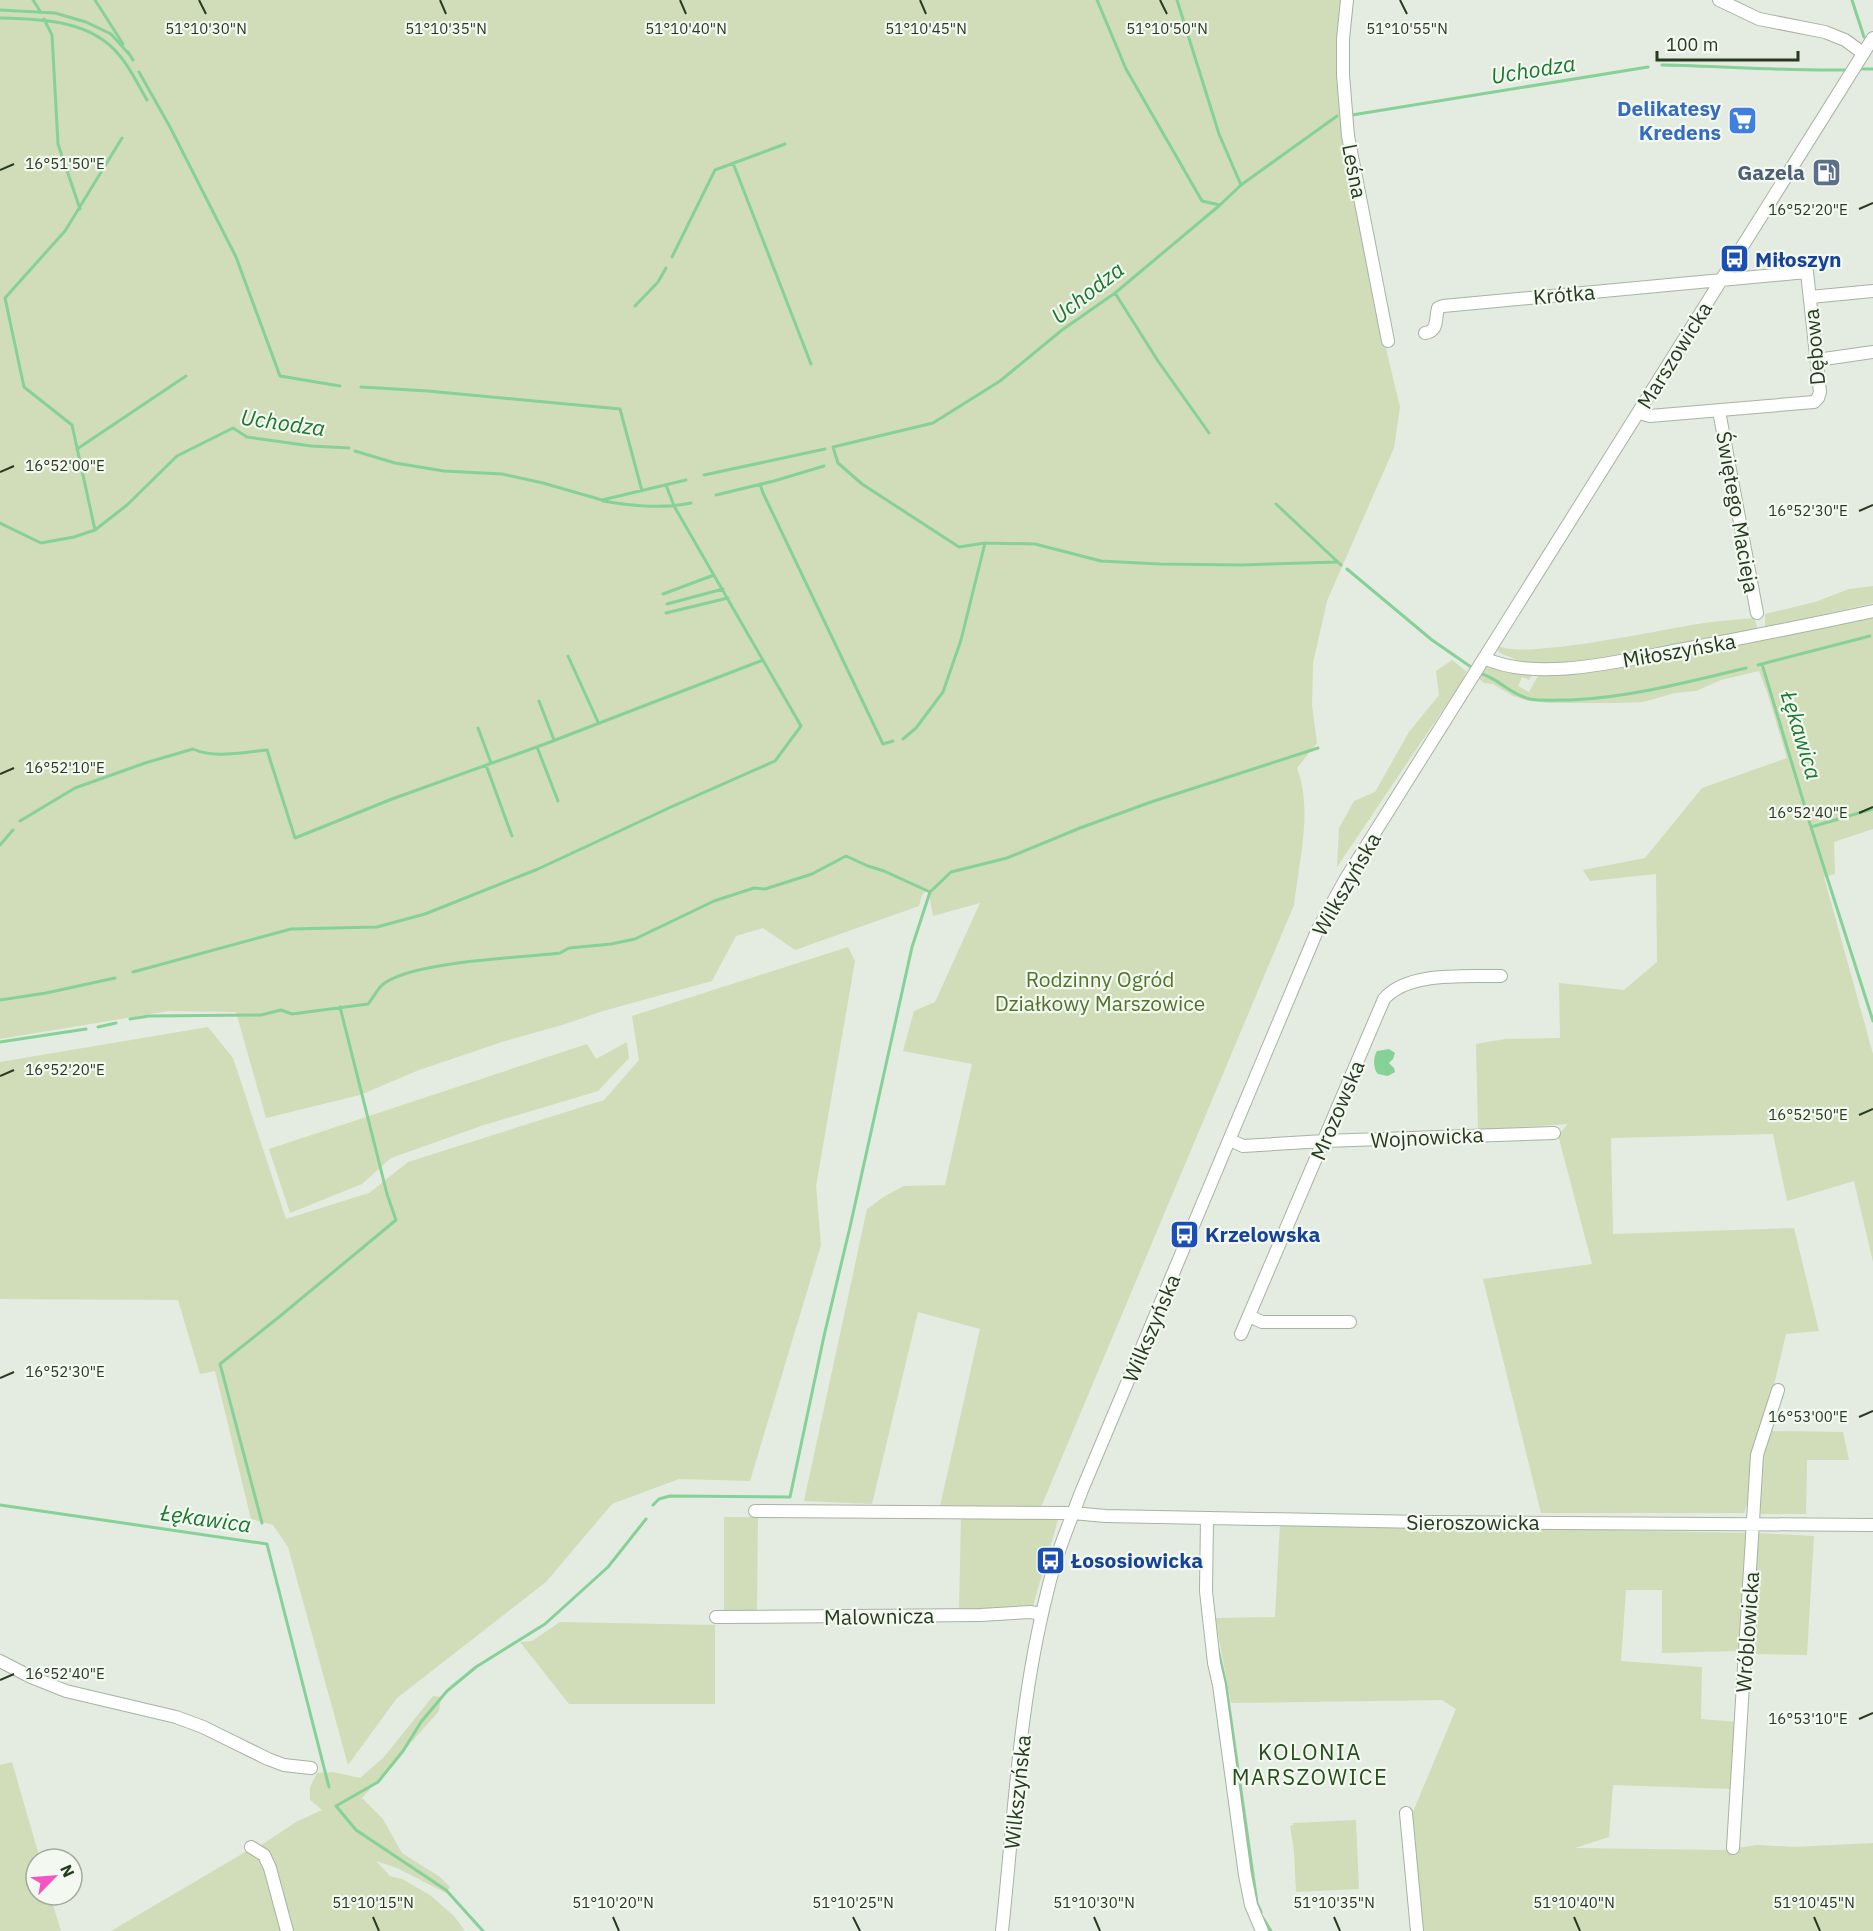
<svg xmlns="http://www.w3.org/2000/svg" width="1873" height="1931" font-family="'IBM Plex Sans',sans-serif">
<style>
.green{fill:#d0ddb8}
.water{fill:#86d197}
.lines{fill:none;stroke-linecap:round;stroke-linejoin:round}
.stream{stroke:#86d197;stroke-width:3}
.minor-casing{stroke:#a7b3a3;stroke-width:14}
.minor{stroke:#fff;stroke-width:12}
.ticks{fill:none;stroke:#263b20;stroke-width:2}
.labels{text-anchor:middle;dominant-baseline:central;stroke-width:4.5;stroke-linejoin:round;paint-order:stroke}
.shop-label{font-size:21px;font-weight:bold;fill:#366cbe;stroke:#f3f8f0;text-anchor:end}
.street-label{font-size:21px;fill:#263b20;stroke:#f3f8f0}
.service-label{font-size:21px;font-weight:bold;fill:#4e5e75;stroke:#f3f8f0;text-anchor:end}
.transit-label{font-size:21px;font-weight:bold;fill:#164399;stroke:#f3f8f0;text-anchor:start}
.park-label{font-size:21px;fill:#52732a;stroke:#f3f8f0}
.water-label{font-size:22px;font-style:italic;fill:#1a7830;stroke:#f3f8f0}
.neighbourhood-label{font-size:22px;letter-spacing:1.5px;fill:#254d1c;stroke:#f3f8f0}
.ticks-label{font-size:15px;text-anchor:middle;fill:#263b20;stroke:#f3f8f0;stroke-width:4.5;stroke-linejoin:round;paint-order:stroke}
</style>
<rect width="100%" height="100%" fill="#e4ebe0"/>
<!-- green -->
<path class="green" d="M 0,0 L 1343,0 L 1336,59 L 1341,120 L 1376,307 L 1400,407 L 1394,448 L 1327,601 L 1313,663 L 1312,705 L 1317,743 L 1297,768 C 1313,811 1299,860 1294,905 L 1041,1507 L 940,1506 L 980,1329 L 918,1312 L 872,1504 L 804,1501 L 867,1209 L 885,1196 L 904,1186 L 945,1185 L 972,1064 L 903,1051 L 914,1011 L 935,1002 L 980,903 L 933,916 L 928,889 L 922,895 L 919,906 L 795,950 L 763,928 L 736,936 L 712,981 L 603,1011 L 562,1025 L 502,1042 L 419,1070 L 360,1095 L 266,1118 L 236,1012 L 169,1011 L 0,1039 Z
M 1873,586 L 1873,603 L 1765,628 L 1765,614 L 1815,602 L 1849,589 Z
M 1873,616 L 1873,829 L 1834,842 L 1835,874 L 1824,877 L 1873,1054 L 1873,1262 L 1854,1181 L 1787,1201 L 1773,1134 L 1611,1138 L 1613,1234 L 1794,1228 L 1819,1331 L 1786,1334 L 1773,1389 L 1755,1439 L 1750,1464 L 1750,1495 L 1744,1513 L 1541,1513 L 1483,1279 L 1592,1264 L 1558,1135 L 1568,1124 L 1478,1130 L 1476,1044 L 1505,1039 L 1560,1038 L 1559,983 L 1624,990 L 1657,962 L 1656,874 L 1590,881 L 1583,870 L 1645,858 L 1702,788 L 1787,758 L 1768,695 L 1759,671 L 1721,680 L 1696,691 L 1675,693 L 1643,702 L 1617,703 L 1550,703 L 1529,701 L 1513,696 L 1493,684 L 1484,683 L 1478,678 L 1487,667 L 1532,675 L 1529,680 L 1522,677 L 1518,686 L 1529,692 L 1540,672 L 1596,671 L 1685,655 Z
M 1754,618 L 1758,629 L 1628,655 L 1558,664 L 1522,662 L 1500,653 L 1498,651 L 1499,646 C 1523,660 1669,628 1704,623 C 1721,621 1738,619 1754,618 Z
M 1452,660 L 1466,671 L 1463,680 L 1337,867 L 1339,828 L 1354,801 L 1375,792 L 1409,732 L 1439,695 L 1436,671 Z
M 848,947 L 855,961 L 816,1186 L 821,1245 L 750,1481 L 679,1479 L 612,1504 L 546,1582 L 397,1698 L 348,1765 L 288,1547 L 273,1525 L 251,1519 L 215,1371 L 200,1374 L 178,1300 L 0,1299 L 0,1062 L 208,1027 L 233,1058 L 286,1219 L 369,1193 L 408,1162 L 604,1100 L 639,1060 L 632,1016 Z
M 627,1042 L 629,1058 L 598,1091 L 481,1126 L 391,1158 L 362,1184 L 290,1213 L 269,1149 L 587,1044 L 596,1059 Z
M 1770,1431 L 1843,1432 L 1849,1460 L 1807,1460 L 1806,1514 L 1761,1514 C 1754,1486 1761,1457 1770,1431 Z
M 961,1516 L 1055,1518 L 1058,1520 L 1032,1609 L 959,1610 Z
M 724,1517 L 758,1517 L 757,1610 L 724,1611 Z
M 1280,1523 L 1747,1533 L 1742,1645 L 1736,1651 L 1662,1653 L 1662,1590 L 1626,1590 L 1621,1661 L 1702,1667 L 1701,1719 L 1737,1722 L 1733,1789 L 1613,1785 L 1609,1837 L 1575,1848 L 1723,1850 L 1757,1845 L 1795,1847 L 1873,1843 L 1873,1931 L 1420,1931 L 1410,1819 L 1456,1709 L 1442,1700 L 1231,1703 L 1215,1618 L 1275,1617 Z
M 1758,1533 L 1814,1536 L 1807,1655 L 1753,1654 Z
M 560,1622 L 715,1625 L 715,1704 L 569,1704 L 520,1642 L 532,1641 Z
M 433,1696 L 441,1697 L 439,1711 L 362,1798 L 383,1819 L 402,1853 L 440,1877 L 450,1887 L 446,1893 L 397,1868 L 376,1861 L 390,1876 L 402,1879 L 430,1895 L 454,1916 L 465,1931 L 292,1931 L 260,1846 L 296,1822 L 322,1810 L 310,1800 L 310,1787 L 317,1773 L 333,1772 L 360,1778 L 384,1757 Z
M 12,1762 L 40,1859 L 36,1859 L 36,1895 L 50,1895 L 61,1931 L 0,1931 L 0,1765 Z
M 1356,1820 L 1359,1889 L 1296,1892 L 1294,1851 L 1290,1826 L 1293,1825 L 1293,1823 Z
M 247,1851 L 251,1851 L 262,1856 L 285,1931 L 111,1931 Z"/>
<!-- water -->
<path class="water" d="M 1389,1049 L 1395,1053 L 1393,1059 L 1389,1063 L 1394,1068 L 1395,1072 L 1388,1076 L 1378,1074 C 1373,1069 1373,1057 1377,1051 Z"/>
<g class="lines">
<!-- stream -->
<path class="stream" d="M 33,0 L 40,11
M 95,0 L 123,44
M 1097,0 L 1126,69 L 1202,201 L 1220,205
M 1177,0 L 1219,134 L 1241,185
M 1852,0 L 1864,37
M 0,10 L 55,13 L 86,22 L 111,34 L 128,53
M 0,18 C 42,19 92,20 120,56 C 131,69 138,85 147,100
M 44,19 L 52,35 L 58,144 L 80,209
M 128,52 L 133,60
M 1662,65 C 1722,66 1783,71 1844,70
M 1862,69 L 1873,69
M 139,72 L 170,127 L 236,257 L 280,376 L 340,386
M 1352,115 L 1648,67
M 1337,116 L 1241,185 L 1220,205 L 1115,293 L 1062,330 L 1000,381 L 933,423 L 833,447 L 838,463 L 862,484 L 959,547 L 985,543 L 1035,544 L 1101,561 L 1160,564 L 1241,565 L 1337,562
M 733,163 L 811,364
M 672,257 L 715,170 L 785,144
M 1115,293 L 1158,361 L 1209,433
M 635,306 L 658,282 L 666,268
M 361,387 L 428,391 L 620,409 L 642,491
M 77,449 L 186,376
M 355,451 L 395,463 L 444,471 L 502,474 L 543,483 L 602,500 L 686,480
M 704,475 L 825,449
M 760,484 L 763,493 L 883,744 L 893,741
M 716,495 L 774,481 L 824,466
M 603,501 C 633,506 661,509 691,503
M 1276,504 L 1341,565
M 0,523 L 41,543 L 74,537 L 95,530 L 127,505 L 177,456 L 233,428 L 247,437 L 261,439 L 311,446 L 349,448
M 95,530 L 72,425 L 24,387 L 5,298 L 65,231 L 122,138
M 1347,569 L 1432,640 L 1471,667
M 663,594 L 714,575
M 667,604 L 723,589
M 666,613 L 728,598
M 568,656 L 598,722
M 1762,664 L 1811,827 L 1873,1021
M 1758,665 L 1870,636
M 1482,674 C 1499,679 1511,695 1530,699 C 1543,701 1558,700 1571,700 C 1631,697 1688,682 1746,668
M 539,701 L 554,740
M 478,728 L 491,763
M 903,739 L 916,728 L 943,692 L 961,640 L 985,543
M 537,747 L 558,801
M 486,765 L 512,836
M 20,821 L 75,788 L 145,763 L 193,749 C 214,759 245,752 267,750 L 295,838 L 392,799 L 545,744 L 763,660
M 1811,827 L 1873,809
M 0,845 L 13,830
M 133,972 L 291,929 L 377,927 L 425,914 L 538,869 L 671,807 L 775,761 L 801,726 L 674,506 L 666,485
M 0,1000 L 46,993 L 115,978
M 130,1019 L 149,1016 L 261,1015 L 281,1010 L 292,1014 L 368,1004 C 373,998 377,990 382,985 C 410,961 521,958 560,953 L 569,948 L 611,944 L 635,939 L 714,901 L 754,888 L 765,889 L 812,874 L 846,856 L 868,866 L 884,871 L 930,892 L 951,872 L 1007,858 L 1080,828 L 1151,802 L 1318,748
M 98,1027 L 116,1023
M 0,1042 L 86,1029
M 0,1505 L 267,1544 L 329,1787
M 653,1505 L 659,1499 L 670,1496 L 790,1497 L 824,1336 L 850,1227 L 912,947 L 930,892
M 262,1523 L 220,1364 L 279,1317 L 396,1220 L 387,1194 L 340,1007
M 1218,1649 L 1226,1685 L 1257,1903 L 1261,1912
M 1263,1918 L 1271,1931
M 483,1931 L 446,1890 L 356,1830 L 336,1806 L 378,1782 L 403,1751 L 421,1722 L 447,1691 L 476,1667 L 545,1624 L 608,1567 L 646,1519"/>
<defs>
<path id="minor" d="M 1347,0 L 1343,39 L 1343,75 L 1348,136 L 1388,341
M 1719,0 L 1759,19 L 1825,32 L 1845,40 L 1863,53
M 1810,297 L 1873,291
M 1425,333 C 1439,331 1435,318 1438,308 L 1443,306 L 1807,272 L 1820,392 L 1818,398 L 1814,402 L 1650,416 L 1639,413
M 1817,360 L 1873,352
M 1719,411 L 1757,613
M 1484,658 C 1537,683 1624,660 1679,650 C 1744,638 1808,625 1873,611
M 1230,1140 L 1243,1146 L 1324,1141 L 1554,1133
M 1249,1316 L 1262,1322 L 1350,1322
M 1241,1334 L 1384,999 C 1408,971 1466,977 1501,976
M 755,1511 L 1073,1513 L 1105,1516 L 1424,1522 L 1873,1525
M 1207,1518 L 1206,1591 L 1214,1663 L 1219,1685 L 1245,1875 L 1251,1905 L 1262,1931
M 716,1617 L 981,1615 L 1030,1612 L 1042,1614
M 0,1661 L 31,1677 L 66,1691 L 176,1717 L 203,1727 L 268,1759 L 284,1765 L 311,1768
M 1406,1813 L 1417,1931
M 251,1847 L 264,1855 L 270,1868 L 287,1931
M 1733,1848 L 1757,1455 L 1778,1390
M 1002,1931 C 1014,1819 1019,1703 1047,1593 C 1055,1557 1069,1524 1082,1490 L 1317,931 L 1345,880 L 1873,38"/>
</defs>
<!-- minor casing -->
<use href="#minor" class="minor-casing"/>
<!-- minor -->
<use href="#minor" class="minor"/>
</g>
<!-- ticks -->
<path class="ticks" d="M 199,0 L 206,14M 440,0 L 446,14M 680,0 L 686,14M 920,0 L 926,14M 1160,0 L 1167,14M 1400,0 L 1407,14M 0,170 L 14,164M 1859,209 L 1873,203M 0,472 L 14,466M 1859,511 L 1873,505M 0,774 L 14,768M 1859,813 L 1873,807M 0,1076 L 14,1070M 1859,1115 L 1873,1109M 0,1378 L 14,1372M 1859,1417 L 1873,1411M 0,1680 L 14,1674M 1859,1719 L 1873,1713M 373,1917 L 379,1931M 613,1917 L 619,1931M 853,1917 L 860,1931M 1094,1917 L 1100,1931M 1334,1917 L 1340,1931M 1574,1917 L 1580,1931M 1814,1917 L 1820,1931"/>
<!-- icons -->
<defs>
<symbol id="supermarket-square" viewBox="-11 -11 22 22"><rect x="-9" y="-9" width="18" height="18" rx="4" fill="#3f7fe0" stroke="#f3f8f0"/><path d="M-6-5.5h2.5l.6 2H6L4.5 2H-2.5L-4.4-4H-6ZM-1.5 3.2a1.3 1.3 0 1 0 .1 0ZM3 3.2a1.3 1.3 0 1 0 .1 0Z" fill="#fff"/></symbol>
<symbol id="fuel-square" viewBox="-11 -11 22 22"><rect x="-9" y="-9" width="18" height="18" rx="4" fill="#5c6f8a" stroke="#f3f8f0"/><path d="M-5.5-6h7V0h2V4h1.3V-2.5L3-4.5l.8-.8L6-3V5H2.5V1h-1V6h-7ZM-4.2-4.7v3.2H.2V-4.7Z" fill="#fff"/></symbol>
<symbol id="bus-square" viewBox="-11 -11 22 22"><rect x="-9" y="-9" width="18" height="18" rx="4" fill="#1a4fb4" stroke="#f3f8f0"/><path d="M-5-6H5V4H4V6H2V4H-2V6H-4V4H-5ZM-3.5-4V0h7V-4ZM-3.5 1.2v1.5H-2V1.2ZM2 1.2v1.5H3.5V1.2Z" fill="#fff"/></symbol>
</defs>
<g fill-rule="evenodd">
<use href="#supermarket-square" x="1726" y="104" width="33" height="33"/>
<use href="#fuel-square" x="1810" y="156" width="33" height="33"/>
<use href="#bus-square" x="1718" y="242" width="33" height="33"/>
<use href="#bus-square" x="1168" y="1218" width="33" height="33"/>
<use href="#bus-square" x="1034" y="1544" width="33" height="33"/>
</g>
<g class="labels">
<!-- shop labels -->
<g class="shop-label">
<text x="1721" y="108">Delikatesy<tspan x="1721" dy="24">Kredens</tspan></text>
</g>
<!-- street labels -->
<g class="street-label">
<text transform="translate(1355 171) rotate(79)">Leśna</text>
<text transform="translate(1564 294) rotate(-5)">Krótka</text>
<text transform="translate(1814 347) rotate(-95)">Dębowa</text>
<text transform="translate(1674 355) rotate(-58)">Marszowicka</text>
<text transform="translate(1738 512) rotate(80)">Świętego Macieja</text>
<text transform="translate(1679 650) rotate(-10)">Miłoszyńska</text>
<text transform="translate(1346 884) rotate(-60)">Wilkszyńska</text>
<text transform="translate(1337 1110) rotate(-67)">Mrozowska</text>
<text transform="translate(1427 1137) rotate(-3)">Wojnowicka</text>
<text transform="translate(1151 1328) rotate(-67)">Wilkszyńska</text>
<text x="1473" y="1522">Sieroszowicka</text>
<text transform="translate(879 1616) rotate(-1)">Malownicza</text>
<text transform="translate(1747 1632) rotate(-86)">Wróblowicka</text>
<text transform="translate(1017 1792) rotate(-84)">Wilkszyńska</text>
</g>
<!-- service labels -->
<g class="service-label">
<text x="1805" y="172">Gazela</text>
</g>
<!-- transit labels -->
<g class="transit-label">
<text x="1755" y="259">Miłoszyn</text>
<text x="1205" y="1234">Krzelowska</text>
<text x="1071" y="1560">Łososiowicka</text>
</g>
<!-- park labels -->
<g class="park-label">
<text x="1100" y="979">Rodzinny Ogród<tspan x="1100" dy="24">Działkowy Marszowice</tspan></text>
</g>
<!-- water labels -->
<g class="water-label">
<text transform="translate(1533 69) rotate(-9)">Uchodza</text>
<text transform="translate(1087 292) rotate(-38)">Uchodza</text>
<text transform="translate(283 422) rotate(8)">Uchodza</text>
<text transform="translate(1802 735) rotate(73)">Łękawica</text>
<text transform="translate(206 1518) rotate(8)">Łękawica</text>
</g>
<!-- neighbourhood labels -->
<g class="neighbourhood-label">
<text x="1310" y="1751">KOLONIA<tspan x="1310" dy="25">MARSZOWICE</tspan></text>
</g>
</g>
<g class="ticks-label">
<text x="206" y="34">51°10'30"N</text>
<text x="446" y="34">51°10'35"N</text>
<text x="686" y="34">51°10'40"N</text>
<text x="926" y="34">51°10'45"N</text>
<text x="1167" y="34">51°10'50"N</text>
<text x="1407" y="34">51°10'55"N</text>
<text x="65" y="169">16°51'50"E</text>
<text x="1808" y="215">16°52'20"E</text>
<text x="65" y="471">16°52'00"E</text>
<text x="1808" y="516">16°52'30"E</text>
<text x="65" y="773">16°52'10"E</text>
<text x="1808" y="818">16°52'40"E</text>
<text x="65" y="1075">16°52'20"E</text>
<text x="1808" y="1120">16°52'50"E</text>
<text x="65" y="1377">16°52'30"E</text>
<text x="1808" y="1422">16°53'00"E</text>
<text x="65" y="1679">16°52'40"E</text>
<text x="1808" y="1724">16°53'10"E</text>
<text x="373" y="1908">51°10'15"N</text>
<text x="613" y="1908">51°10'20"N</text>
<text x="853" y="1908">51°10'25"N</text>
<text x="1094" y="1908">51°10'30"N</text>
<text x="1334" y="1908">51°10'35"N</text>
<text x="1574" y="1908">51°10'40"N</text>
<text x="1814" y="1908">51°10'45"N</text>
</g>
<!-- north arrow -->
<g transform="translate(54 1877) rotate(65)"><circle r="28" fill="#f3f8f0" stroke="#a1ac9d" stroke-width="1.5"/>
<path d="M0-4.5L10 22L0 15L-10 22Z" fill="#f455c2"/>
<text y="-9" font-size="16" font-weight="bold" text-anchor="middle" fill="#263b20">N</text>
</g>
<!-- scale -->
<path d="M1657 51v9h141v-9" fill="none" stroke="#263b20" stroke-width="3"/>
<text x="1666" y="51" font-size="18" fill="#263b20" stroke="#f3f8f0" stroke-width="4.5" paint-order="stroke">100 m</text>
</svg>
